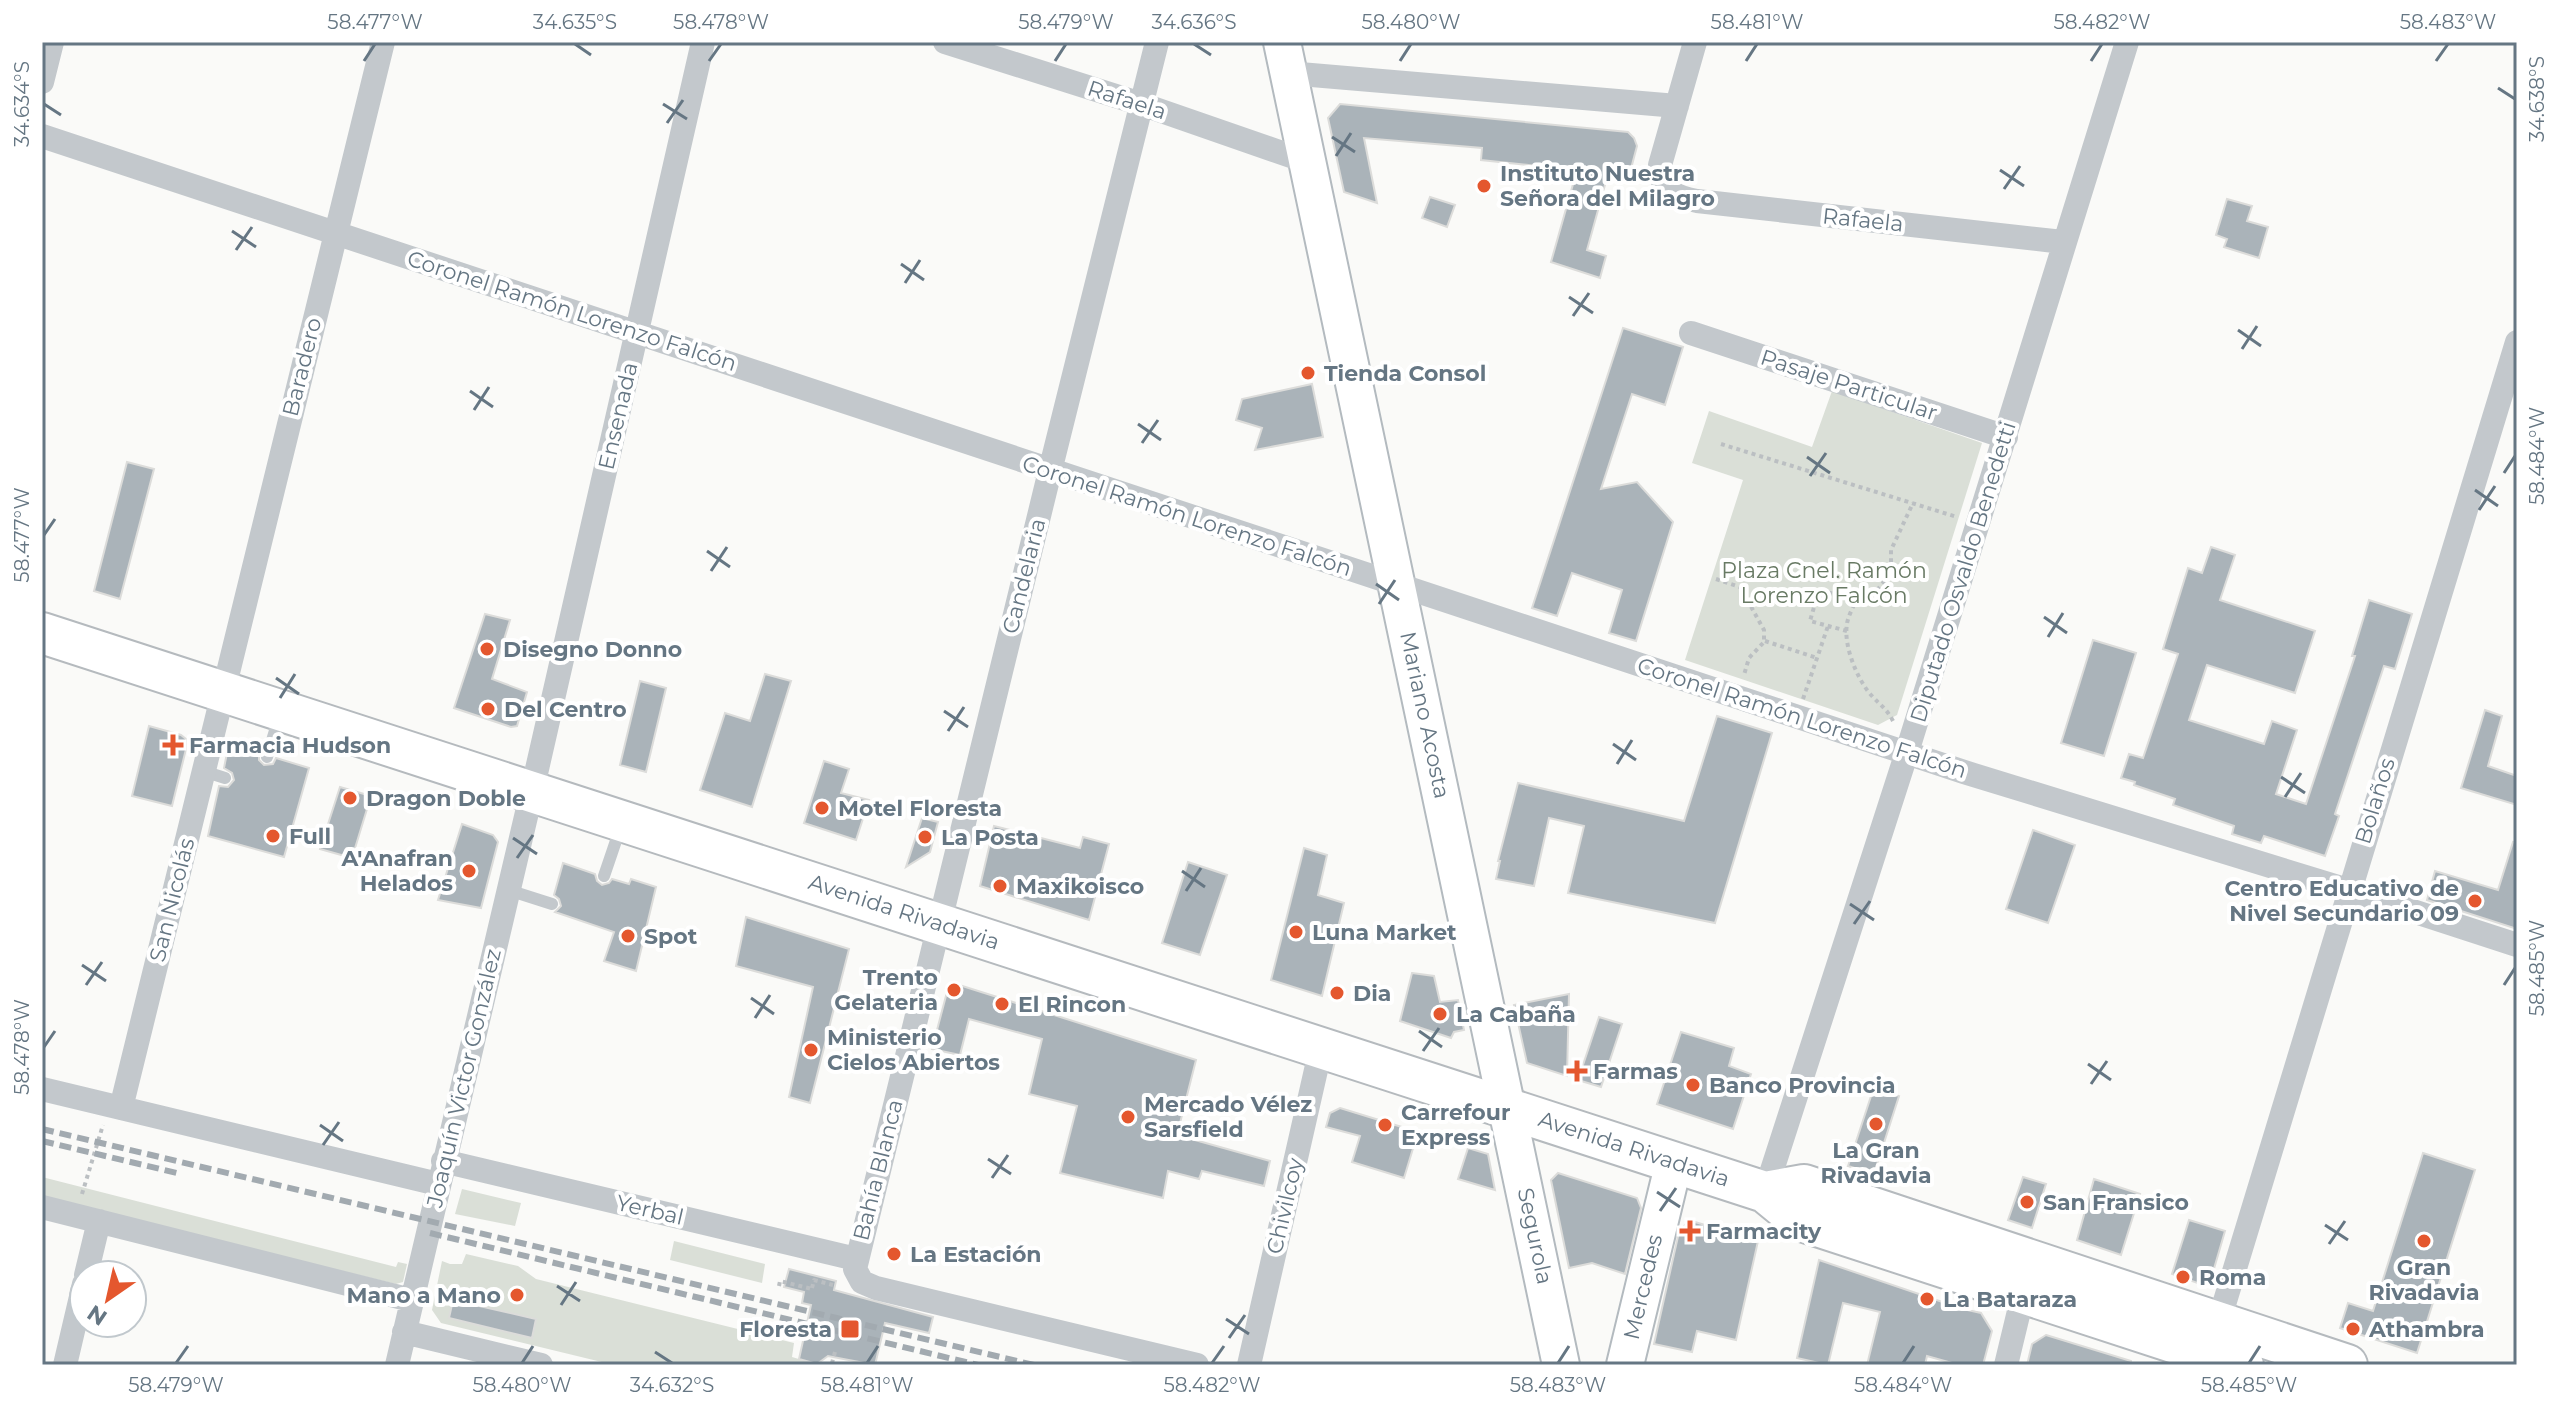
<svg xmlns="http://www.w3.org/2000/svg" width="2559" height="1407" font-family="Montserrat,sans-serif">
<style>
.green{fill:#dadfd7}
.building{fill:#aab3b9;stroke:#dcdcda;stroke-width:2}
.lines{fill:none;stroke-linecap:round;stroke-linejoin:round}
.secondary-casing{stroke:#b3babf;stroke-width:40}
.primary-casing{stroke:#b5babe;stroke-width:44}
.path{stroke:#bbbfc2;stroke-width:4;stroke-dasharray:4 4;stroke-linecap:butt}
.lane{stroke:#c3c8cc;stroke-width:12}
.street{stroke:#c3c8cc;stroke-width:24}
.secondary{stroke:#fff;stroke-width:36}
.primary{stroke:#fff;stroke-width:40}
.rail{stroke:#a2aab0;stroke-width:6;stroke-dasharray:12 6;stroke-linecap:butt}
.ticks{fill:none;stroke:#657683;stroke-width:3}
.poi-dot{fill:#e4572e;stroke:#fff;stroke-width:3}
.labels{text-anchor:middle;dominant-baseline:central;stroke-width:8;stroke-linejoin:round;paint-order:stroke}
.street-label{font-size:22px;fill:#657683;stroke:#fff}
.poi-label{font-size:22px;font-weight:bold;fill:#657683;stroke:#fff;text-anchor:start}
.park-label{font-size:22px;fill:#687a64;stroke:#fff}
.neatline{fill:none;stroke:#657683;stroke-width:3}
.ticks-label{font-size:20px;text-anchor:middle;fill:#657683}
</style>
<rect width="100%" height="100%" fill="#fafaf8"/>
<!-- green -->
<path class="green" d="M 1832,391 L 1982,443 L 1897,715 L 1878,725 L 1685,660 L 1743,480 L 1692,463 L 1709,411 L 1812,447 Z
M 42,1177 L 396,1267 L 398,1262 L 407,1264 L 403,1282 L 396,1284 L 42,1199 Z
M 462,1189 L 521,1203 L 515,1226 L 455,1214 Z
M 674,1241 L 765,1264 L 762,1283 L 670,1260 Z
M 466,1254 L 518,1266 L 536,1279 L 794,1343 L 792,1357 L 809,1362 L 809,1365 L 614,1365 L 441,1323 L 432,1310 L 442,1261 L 450,1264 L 462,1264 Z"/>
<!-- building -->
<path class="building" d="M 1340,104 L 1628,132 L 1634,138 L 1637,146 L 1628,180 L 1608,174 L 1587,250 L 1606,256 L 1600,278 L 1551,262 L 1577,170 L 1481,160 L 1482,148 L 1364,138 L 1377,203 L 1344,192 L 1328,118 Z
M 1430,197 L 1455,205 L 1447,227 L 1422,218 Z
M 2227,199 L 2252,206 L 2247,221 L 2268,227 L 2259,258 L 2224,247 L 2227,239 L 2216,235 Z
M 1623,328 L 1683,347 L 1665,405 L 1632,394 L 1601,489 L 1637,482 L 1673,522 L 1636,641 L 1609,633 L 1622,590 L 1572,573 L 1557,616 L 1532,608 Z
M 1312,384 L 1323,437 L 1255,450 L 1262,428 L 1236,420 L 1242,399 Z
M 127,462 L 154,469 L 120,599 L 94,591 Z
M 2211,547 L 2235,555 L 2220,600 L 2315,631 L 2295,693 L 2207,665 L 2189,720 L 2264,744 L 2272,721 L 2297,730 L 2276,794 L 2306,804 L 2355,656 L 2352,656 L 2369,600 L 2412,614 L 2395,669 L 2384,666 L 2335,814 L 2339,816 L 2325,856 L 2264,836 L 2261,843 L 2232,834 L 2234,826 L 2173,805 L 2175,799 L 2134,785 L 2135,782 L 2121,778 L 2129,754 L 2143,758 L 2178,654 L 2163,649 L 2188,568 L 2202,573 Z
M 485,614 L 510,620 L 492,679 L 527,692 L 517,726 L 511,727 L 454,708 Z
M 2093,640 L 2136,653 L 2104,756 L 2061,743 Z
M 765,674 L 791,681 L 752,807 L 700,790 L 725,713 L 750,721 Z
M 640,681 L 666,688 L 646,772 L 620,765 Z
M 2485,710 L 2502,716 L 2488,766 L 2517,776 L 2517,805 L 2461,788 Z
M 1717,716 L 1772,733 L 1715,923 L 1568,893 L 1584,826 L 1549,818 L 1534,886 L 1496,879 L 1500,861 L 1498,861 L 1518,783 L 1684,821 Z
M 149,726 L 181,735 L 186,739 L 187,745 L 172,806 L 132,796 Z
M 229,743 L 259,753 L 259,760 L 264,765 L 273,764 L 276,758 L 309,768 L 284,857 L 208,836 L 219,786 L 228,787 L 234,780 L 232,773 L 224,768 Z
M 824,761 L 849,769 L 841,793 L 869,800 L 856,840 L 804,823 Z
M 340,787 L 371,796 L 352,858 L 320,849 Z
M 922,818 L 938,822 L 930,852 L 906,867 Z
M 462,824 L 493,835 L 498,842 L 481,908 L 438,900 Z
M 994,826 L 1080,848 L 1083,837 L 1109,844 L 1089,920 L 980,886 Z
M 2033,830 L 2075,845 L 2048,923 L 2006,909 Z
M 2513,842 L 2517,843 L 2517,929 L 2427,900 L 2435,871 L 2498,890 Z
M 1304,848 L 1327,855 L 1318,895 L 1344,903 L 1322,996 L 1271,980 Z
M 1188,862 L 1227,875 L 1200,955 L 1162,943 Z
M 563,863 L 595,874 L 597,881 L 602,885 L 609,883 L 612,879 L 629,884 L 631,879 L 656,887 L 636,971 L 604,961 L 614,932 L 555,912 L 561,906 L 559,899 L 554,895 Z
M 746,917 L 849,949 L 810,1103 L 789,1097 L 813,987 L 736,966 Z
M 1412,973 L 1434,976 L 1440,1002 L 1458,1000 L 1464,1030 L 1454,1032 L 1451,1038 L 1400,1021 Z
M 956,984 L 1196,1060 L 1177,1135 L 1270,1161 L 1264,1186 L 1202,1171 L 1199,1179 L 1168,1171 L 1163,1198 L 1060,1173 L 1077,1106 L 1029,1094 L 1042,1039 L 969,1019 L 960,1055 L 932,1049 L 947,992 Z
M 1569,994 L 1567,1076 L 1527,1063 L 1514,1005 Z
M 1599,1017 L 1622,1024 L 1601,1087 L 1578,1080 Z
M 1681,1032 L 1734,1048 L 1729,1066 L 1751,1074 L 1733,1129 L 1657,1104 Z
M 1874,1087 L 1899,1096 L 1874,1174 L 1848,1166 Z
M 1340,1108 L 1418,1132 L 1404,1178 L 1352,1162 L 1360,1136 L 1326,1127 L 1330,1113 Z
M 1468,1148 L 1488,1154 L 1495,1190 L 1458,1179 Z
M 2423,1153 L 2475,1170 L 2417,1353 L 2340,1328 L 2348,1303 L 2373,1311 Z
M 1558,1173 L 1637,1198 L 1641,1208 L 1625,1274 L 1592,1263 L 1569,1268 L 1551,1180 Z
M 2023,1177 L 2046,1184 L 2032,1228 L 2008,1220 Z
M 2094,1179 L 2140,1194 L 2121,1255 L 2077,1240 Z
M 2189,1220 L 2225,1231 L 2211,1279 L 2203,1285 L 2172,1274 Z
M 1695,1222 L 1758,1241 L 1736,1340 L 1697,1331 L 1692,1352 L 1654,1344 L 1679,1232 L 1686,1224 Z
M 1819,1260 L 1963,1309 L 1981,1313 L 1992,1331 L 1983,1365 L 1959,1365 L 1927,1356 L 1925,1365 L 1867,1365 L 1880,1312 L 1843,1303 L 1828,1365 L 1797,1358 Z
M 789,1269 L 836,1281 L 834,1290 L 933,1317 L 929,1333 L 885,1323 L 875,1365 L 828,1356 L 817,1364 L 799,1359 L 811,1305 L 802,1303 L 804,1292 L 784,1287 Z
M 453,1300 L 536,1319 L 532,1338 L 449,1318 Z
M 2046,1335 L 2131,1361 L 2131,1365 L 2027,1365 L 2032,1344 Z"/>
<g class="lines">
<defs>
<path id="secondary" d="M 1282,42 L 1561,1365
M 1625,1365 L 1674,1162"/>
<path id="primary" d="M 42,633 L 1765,1192 L 1799,1220 L 2243,1365
M 1765,1192 L 1804,1185 L 2347,1365"/>
</defs>
<!-- secondary casing -->
<use href="#secondary" class="secondary-casing"/>
<!-- primary casing -->
<use href="#primary" class="primary-casing"/>
<!-- path -->
<path class="path" d="M 1721,444 L 1957,517
M 1716,579 L 1740,587 L 1764,630 L 1764,642 L 1749,658 L 1744,675
M 1847,631 L 1810,621 L 1819,590 L 1856,600
M 1765,641 L 1817,658
M 1803,699 L 1828,626
M 1893,721 C 1887,709 1881,706 1872,696 C 1858,681 1843,646 1847,624 C 1848,616 1853,608 1856,600 L 1878,589 L 1887,578 L 1891,569 L 1891,550 L 1913,503
M 82,1194 L 103,1125
M 779,1286 L 780,1281 L 812,1289
M 812,1288 L 814,1280 L 833,1285
M 835,1352 L 832,1363 L 840,1365
M 813,1365 L 813,1364"/>
<!-- lane -->
<path class="lane" d="M 267,757 L 280,714
M 203,771 L 225,778
M 604,876 L 621,826
M 508,890 L 552,904"/>
<!-- street -->
<path class="street" d="M 945,42 L 1141,104 L 1308,162
M 1157,42 L 1050,471 L 855,1269 L 862,1282 L 876,1288 L 1197,1365
M 1695,42 L 1660,165 C 1660,190 1675,197 1697,201 L 2063,242
M 1288,73 L 1677,106
M 42,82 L 52,42
M 42,136 L 1964,772 L 2348,890 L 2517,945
M 1691,333 L 2006,437
M 42,1089 L 438,1184
M 121,1108 L 383,42
M 443,1161 L 856,1259
M 1765,1192 L 1907,752 L 2127,42
M 42,1207 L 411,1300
M 86,1275 L 99,1221
M 404,1332 L 541,1365
M 2215,1334 L 2517,342
M 65,1365 L 84,1284
M 397,1365 L 532,791 L 703,42
M 1249,1365 L 1321,1048
M 2006,1365 L 2026,1282"/>
<!-- secondary -->
<use href="#secondary" class="secondary"/>
<!-- primary -->
<use href="#primary" class="primary"/>
<!-- rail -->
<path class="rail" d="M 42,1129 L 1034,1365
M 42,1141 L 177,1173
M 430,1233 L 978,1365"/>
</g>
<!-- ticks -->
<path class="ticks" d="M 575,44 L 591,55M 1194,44 L 1211,55M 364,61 L 375,44M 709,61 L 721,44M 1055,61 L 1066,44M 1400,61 L 1411,44M 1746,61 L 1757,44M 2091,61 L 2102,44M 2436,61 L 2448,44M 2498,88 L 2515,99M 44,104 L 61,115M 663,104 L 687,119M 667,123 L 683,100M 1332,137 L 1355,152M 1336,156 L 1351,133M 2000,170 L 2024,186M 2004,189 L 2020,166M 232,231 L 256,247M 236,250 L 252,227M 901,264 L 924,280M 905,283 L 920,260M 1569,297 L 1593,313M 1573,316 L 1589,293M 2238,330 L 2261,346M 2242,349 L 2257,326M 470,391 L 493,407M 474,410 L 489,387M 1138,424 L 1161,440M 1142,443 L 1158,420M 1807,457 L 1830,473M 2504,473 L 2515,456M 1810,476 L 1826,453M 2475,490 L 2498,506M 2479,510 L 2495,486M 44,535 L 55,519M 707,551 L 730,567M 711,571 L 727,547M 1376,584 L 1399,600M 1379,604 L 1395,580M 2044,617 L 2067,633M 2048,637 L 2063,613M 276,678 L 299,694M 280,698 L 295,674M 944,711 L 968,727M 948,731 L 964,707M 1613,744 L 1636,760M 1617,764 L 1632,740M 2281,777 L 2305,793M 2285,797 L 2301,773M 513,838 L 537,854M 517,858 L 533,835M 1182,871 L 1205,887M 1186,891 L 1201,868M 1850,904 L 1874,920M 1854,924 L 1870,901M 82,965 L 106,981M 86,985 L 102,962M 2504,985 L 2515,968M 751,998 L 774,1014M 755,1018 L 770,995M 1419,1031 L 1442,1047M 44,1047 L 55,1031M 1423,1051 L 1439,1028M 2088,1064 L 2111,1080M 2091,1084 L 2107,1061M 320,1125 L 343,1141M 323,1145 L 339,1122M 988,1159 L 1011,1174M 992,1178 L 1008,1155M 1657,1192 L 1680,1207M 1660,1211 L 1676,1188M 2325,1225 L 2348,1240M 2329,1244 L 2345,1221M 557,1286 L 580,1301M 561,1305 L 576,1282M 1226,1319 L 1249,1334M 1229,1338 L 1245,1315M 655,1352 L 672,1363M 176,1363 L 188,1346M 522,1363 L 533,1346M 867,1363 L 878,1346M 1212,1363 L 1224,1346M 1558,1363 L 1569,1346M 1903,1363 L 1914,1346M 2249,1363 L 2260,1346"/>
<!-- markers -->
<g class="poi-dot">
<circle cx="1484" cy="186" r="8"/>
<circle cx="1308" cy="373" r="8"/>
<circle cx="487" cy="649" r="8"/>
<circle cx="488" cy="709" r="8"/>
<path d="M169 733h8v8h8v8h-8v8h-8v-8h-8v-8h8z"/>
<circle cx="350" cy="798" r="8"/>
<circle cx="822" cy="808" r="8"/>
<circle cx="273" cy="836" r="8"/>
<circle cx="925" cy="837" r="8"/>
<circle cx="469" cy="871" r="8"/>
<circle cx="1000" cy="886" r="8"/>
<circle cx="2475" cy="901" r="8"/>
<circle cx="1296" cy="932" r="8"/>
<circle cx="628" cy="936" r="8"/>
<circle cx="954" cy="990" r="8"/>
<circle cx="1337" cy="993" r="8"/>
<circle cx="1002" cy="1004" r="8"/>
<circle cx="1440" cy="1014" r="8"/>
<circle cx="811" cy="1050" r="8"/>
<path d="M1573 1059h8v8h8v8h-8v8h-8v-8h-8v-8h8z"/>
<circle cx="1693" cy="1085" r="8"/>
<circle cx="1128" cy="1117" r="8"/>
<circle cx="1876" cy="1124" r="8"/>
<circle cx="1385" cy="1125" r="8"/>
<circle cx="2027" cy="1202" r="8"/>
<path d="M1686 1219h8v8h8v8h-8v8h-8v-8h-8v-8h8z"/>
<circle cx="2424" cy="1241" r="8"/>
<circle cx="894" cy="1254" r="8"/>
<circle cx="2183" cy="1277" r="8"/>
<circle cx="517" cy="1295" r="8"/>
<circle cx="1927" cy="1299" r="8"/>
<rect x="840" y="1319" width="20" height="20" rx="4"/>
<circle cx="2353" cy="1329" r="8"/>
</g>
<g class="labels">
<!-- street labels -->
<g class="street-label">
<text transform="translate(1127 100) rotate(18)">Rafaela</text>
<text transform="translate(1863 220) rotate(6)">Rafaela</text>
<text transform="translate(572 311) rotate(18)">Coronel Ramón Lorenzo Falcón</text>
<text transform="translate(302 367) rotate(-76)">Baradero</text>
<text transform="translate(1849 385) rotate(18)">Pasaje Particular</text>
<text transform="translate(618 416) rotate(-77)">Ensenada</text>
<text transform="translate(1187 516) rotate(18)">Coronel Ramón Lorenzo Falcón</text>
<text transform="translate(1963 572) rotate(-73)">Diputado Osvaldo Benedetti</text>
<text transform="translate(1024 576) rotate(-76)">Candelaria</text>
<text transform="translate(1425 715) rotate(78)">Mariano Acosta</text>
<text transform="translate(1802 718) rotate(18)">Coronel Ramón Lorenzo Falcón</text>
<text transform="translate(2375 801) rotate(-73)">Bolaños</text>
<text transform="translate(172 900) rotate(-76)">San Nicolás</text>
<text transform="translate(904 912) rotate(18)">Avenida Rivadavia</text>
<text transform="translate(464 1078) rotate(-77)">Joaquín Victor González</text>
<text transform="translate(1634 1149) rotate(18)">Avenida Rivadavia</text>
<text transform="translate(878 1170) rotate(-76)">Bahía Blanca</text>
<text transform="translate(1285 1206) rotate(-77)">Chivilcoy</text>
<text transform="translate(650 1210) rotate(13)">Yerbal</text>
<text transform="translate(1535 1236) rotate(78)">Segurola</text>
<text transform="translate(1643 1287) rotate(-77)">Mercedes</text>
</g>
<!-- poi labels -->
<g class="poi-label">
<text x="1500" y="173">Instituto Nuestra<tspan x="1500" dy="25">Señora del Milagro</tspan></text>
<text x="1324" y="373">Tienda Consol</text>
<text x="503" y="649">Disegno Donno</text>
<text x="504" y="709">Del Centro</text>
<text x="189" y="745">Farmacia Hudson</text>
<text x="366" y="798">Dragon Doble</text>
<text x="838" y="808">Motel Floresta</text>
<text x="289" y="836">Full</text>
<text x="941" y="837">La Posta</text>
<text x="453" y="858" text-anchor="end">A'Anafran<tspan x="453" dy="25">Helados</tspan></text>
<text x="1016" y="886">Maxikoisco</text>
<text x="2459" y="888" text-anchor="end">Centro Educativo de<tspan x="2459" dy="25">Nivel Secundario 09</tspan></text>
<text x="1312" y="932">Luna Market</text>
<text x="644" y="936">Spot</text>
<text x="938" y="977" text-anchor="end">Trento<tspan x="938" dy="25">Gelateria</tspan></text>
<text x="1353" y="993">Dia</text>
<text x="1018" y="1004">El Rincon</text>
<text x="1456" y="1014">La Cabaña</text>
<text x="827" y="1037">Ministerio<tspan x="827" dy="25">Cielos Abiertos</tspan></text>
<text x="1593" y="1071">Farmas</text>
<text x="1709" y="1085">Banco Provincia</text>
<text x="1144" y="1104">Mercado Vélez<tspan x="1144" dy="25">Sarsfield</tspan></text>
<text x="1401" y="1112">Carrefour<tspan x="1401" dy="25">Express</tspan></text>
<text x="1876" y="1150" text-anchor="middle">La Gran<tspan x="1876" dy="25">Rivadavia</tspan></text>
<text x="2043" y="1202">San Fransico</text>
<text x="1706" y="1231">Farmacity</text>
<text x="910" y="1254">La Estación</text>
<text x="2424" y="1267" text-anchor="middle">Gran<tspan x="2424" dy="25">Rivadavia</tspan></text>
<text x="2199" y="1277">Roma</text>
<text x="501" y="1295" text-anchor="end">Mano a Mano</text>
<text x="1943" y="1299">La Bataraza</text>
<text x="832" y="1329" text-anchor="end">Floresta</text>
<text x="2369" y="1329">Athambra</text>
</g>
<!-- park labels -->
<g class="park-label">
<text x="1824" y="570">Plaza Cnel. Ramón<tspan x="1824" dy="25">Lorenzo Falcón</tspan></text>
</g>
</g>
<!-- border -->
<rect width="2559" height="1407" fill="none" stroke="#ffffff" stroke-width="88"/>
<!-- north arrow -->
<g transform="translate(108 1299) rotate(214)"><circle r="38" fill="#ffffff" stroke="#c1c8cd" stroke-width="2"/>
<path d="M0-6L14 30L0 20L-14 30Z" fill="#e4572e"/>
<text y="-12" font-size="22" font-weight="bold" text-anchor="middle" fill="#657683">N</text>
</g>
<rect x="44" y="44" width="2471" height="1319" class="neatline"/>
<g class="ticks-label">
<text x="375" y="29">58.477°W</text>
<text x="575" y="29">34.635°S</text>
<text x="721" y="29">58.478°W</text>
<text x="1066" y="29">58.479°W</text>
<text x="1194" y="29">34.636°S</text>
<text x="1411" y="29">58.480°W</text>
<text x="1757" y="29">58.481°W</text>
<text x="2102" y="29">58.482°W</text>
<text x="2448" y="29">58.483°W</text>
<text transform="translate(2537 99) rotate(-90)" y="7">34.638°S</text>
<text transform="translate(22 104) rotate(-90)" y="7">34.634°S</text>
<text transform="translate(2537 456) rotate(-90)" y="7">58.484°W</text>
<text transform="translate(22 535) rotate(-90)" y="7">58.477°W</text>
<text transform="translate(2537 968) rotate(-90)" y="7">58.485°W</text>
<text transform="translate(22 1047) rotate(-90)" y="7">58.478°W</text>
<text x="176" y="1392">58.479°W</text>
<text x="522" y="1392">58.480°W</text>
<text x="672" y="1392">34.632°S</text>
<text x="867" y="1392">58.481°W</text>
<text x="1212" y="1392">58.482°W</text>
<text x="1558" y="1392">58.483°W</text>
<text x="1903" y="1392">58.484°W</text>
<text x="2249" y="1392">58.485°W</text>
</g>
</svg>
